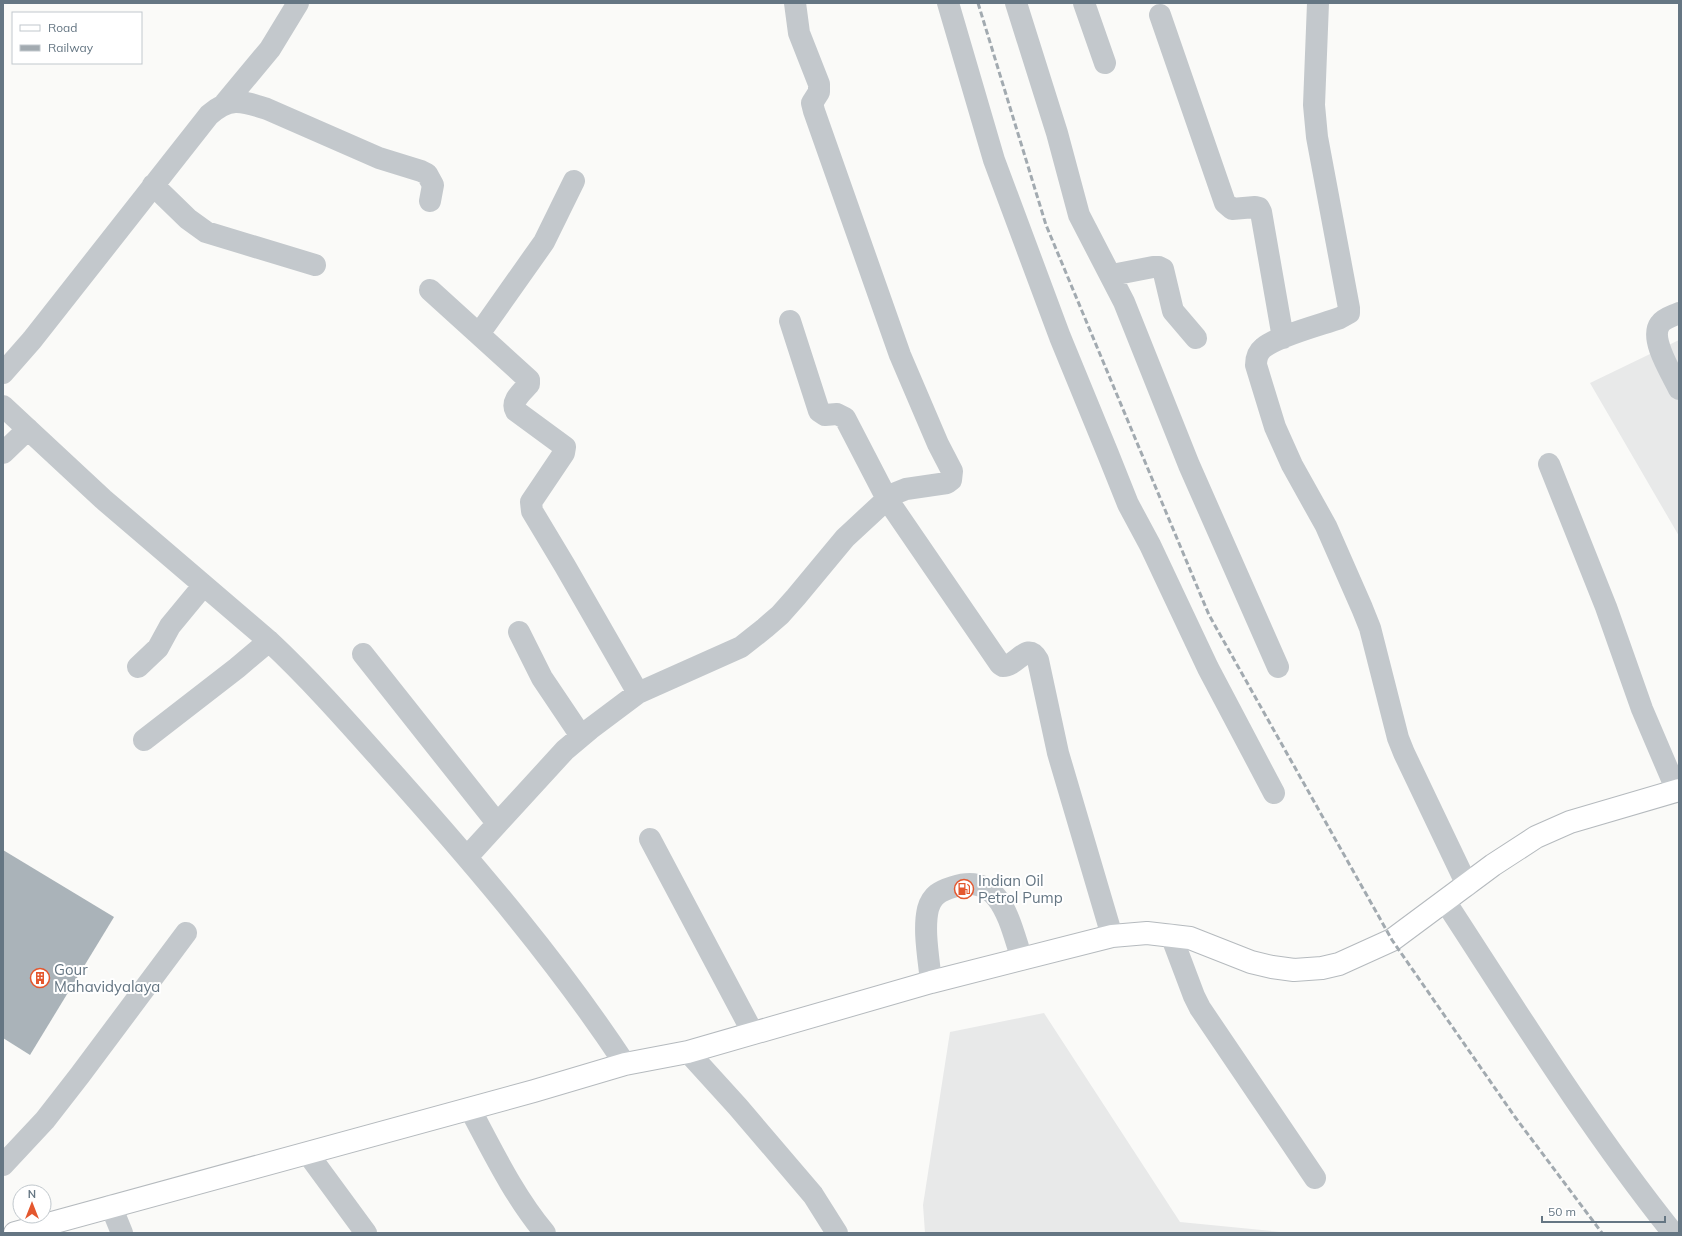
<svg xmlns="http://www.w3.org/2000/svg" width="1682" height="1236" font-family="Mulish,sans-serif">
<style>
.built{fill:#e8e9e9}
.building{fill:#aab3b9}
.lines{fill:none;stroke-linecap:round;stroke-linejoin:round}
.major-casing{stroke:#b5babe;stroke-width:24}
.minor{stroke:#c3c8cc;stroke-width:22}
.major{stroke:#fff;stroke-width:22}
.rail{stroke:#a2aab0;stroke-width:3;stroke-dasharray:6 3;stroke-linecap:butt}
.labels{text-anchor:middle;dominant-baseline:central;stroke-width:4;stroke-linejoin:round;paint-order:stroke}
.poi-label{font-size:15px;fill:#657683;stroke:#fff;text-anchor:start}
</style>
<rect width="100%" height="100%" fill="#fafaf8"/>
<!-- built -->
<path class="built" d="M 1679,340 L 1679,536 L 1590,383 Z
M 1044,1013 L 1180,1222 L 1291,1233 L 925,1233 L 923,1205 L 950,1032 Z"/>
<!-- building -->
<path class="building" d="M 3,850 L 114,917 L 30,1055 L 3,1038 Z"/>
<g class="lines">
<defs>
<path id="major" d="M 15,1233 L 534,1091 L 625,1064 L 688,1052 L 931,982 L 1112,936 L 1147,933 L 1190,938 L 1251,962 L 1272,967 L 1294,970 L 1322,968 L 1339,964 L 1392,940 L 1493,865 L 1536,837 L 1570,822 L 1679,790"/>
</defs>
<!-- major casing -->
<use href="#major" class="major-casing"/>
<!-- minor -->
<path class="minor" d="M 948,3 L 994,160 L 1060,337 L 1108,454 L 1128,504 L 1150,545 L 1208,668 L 1274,793
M 1016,3 L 1057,133 L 1079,215 L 1124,302 L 1189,465 L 1278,667
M 1084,3 L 1105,63
M 1318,3 L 1314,105 L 1317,137 L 1349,308 L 1349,313 L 1340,318 C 1320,325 1277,336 1263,348 C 1258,352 1256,359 1256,365 L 1275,427 L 1292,465 L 1326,526 L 1362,608 L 1370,628 L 1398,738 L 1404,753 L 1467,885
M 1160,15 L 1225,203 L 1232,209 L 1255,207 L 1259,208 L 1261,212 L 1283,338
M 225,103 L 270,49 L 298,3
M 153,185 L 188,219 L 206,232 L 315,265
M 1112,275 L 1153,267 L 1159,267 L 1163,269 L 1173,311 L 1196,338
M 430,290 L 529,380 L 529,384 C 523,391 510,401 516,411 L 565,447 L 564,453 L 531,502 L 532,511 L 565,566 L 638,693
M 1679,313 C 1673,316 1664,318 1660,324 C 1649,339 1672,374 1679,389
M 790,321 L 819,411 L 825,415 L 837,414 L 845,418 L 887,499 L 1000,664 L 1003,666 C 1018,666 1027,640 1038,660 L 1058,753 L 1112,936
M 479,334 L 544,242 L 574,181
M 3,373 L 32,340 L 209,115 C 230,96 242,101 267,109 L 379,158 L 421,171 L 427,174 L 433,185 L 430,201
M 3,406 L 103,499 L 269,641 C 316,685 358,734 401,782 C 481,872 559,964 625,1064
M 3,453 L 28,429
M 1549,464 L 1606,607 L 1642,709 L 1677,791
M 519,632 L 542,678 L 581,736
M 363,654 L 497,823
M 138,667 L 158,648 L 170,626 L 203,586
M 144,740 L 237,668 L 269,641
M 650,839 L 753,1033
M 467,857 L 565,750 L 590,729 L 638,693 L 741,647 L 765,628 L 780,615 L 796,597 L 845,538 L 887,499 L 896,493 L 906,489 L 947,483 L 951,480 L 952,471 L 938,444 L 900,355 L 814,111 L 812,103 L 819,92 L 819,84 L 799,33 L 795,3
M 1445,901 C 1518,1013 1589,1128 1673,1233
M 1171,935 L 1194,996 L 1200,1008 L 1315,1178
M 931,982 C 929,960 923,930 928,909 C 932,895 940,891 953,887 C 1002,871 1010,925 1022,959
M 688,1052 L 738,1107 L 813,1195 L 837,1233
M 470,1109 C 493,1152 514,1196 545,1233
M 308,1154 L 366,1233
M 3,1165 L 45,1120 L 80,1075 L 186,933
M 111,1206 L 122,1233"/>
<!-- major -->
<use href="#major" class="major"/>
<!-- rail -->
<path class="rail" d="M 978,3 L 1046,225 L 1209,615 L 1392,940 L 1515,1117 L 1602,1233"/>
</g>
<!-- icons -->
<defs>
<symbol id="fuel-ring" viewBox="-11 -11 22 22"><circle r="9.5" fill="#fff" stroke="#e4572e" stroke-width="1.5"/><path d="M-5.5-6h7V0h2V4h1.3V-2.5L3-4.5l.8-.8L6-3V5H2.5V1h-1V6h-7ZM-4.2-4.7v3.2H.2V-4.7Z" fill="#e4572e"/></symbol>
<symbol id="building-ring" viewBox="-11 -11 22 22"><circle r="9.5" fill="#fff" stroke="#e4572e" stroke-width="1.5"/><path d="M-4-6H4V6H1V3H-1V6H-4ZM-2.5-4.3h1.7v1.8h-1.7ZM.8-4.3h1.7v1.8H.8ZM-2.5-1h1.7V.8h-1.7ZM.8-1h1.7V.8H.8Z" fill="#e4572e"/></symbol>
</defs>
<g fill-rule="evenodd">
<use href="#fuel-ring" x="953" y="878" width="22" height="22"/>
<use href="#building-ring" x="29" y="967" width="22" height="22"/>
</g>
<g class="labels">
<!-- poi labels -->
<g class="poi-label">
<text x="978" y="880">Indian Oil<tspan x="978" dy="17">Petrol Pump</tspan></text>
<text x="54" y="969">Gour<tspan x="54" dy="17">Mahavidyalaya</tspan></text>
</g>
</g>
<!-- border -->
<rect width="1682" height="1236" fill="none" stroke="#657683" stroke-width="8"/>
<!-- legend -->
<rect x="12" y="12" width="130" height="52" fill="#ffffff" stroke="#c1c8cd"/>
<rect x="20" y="25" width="20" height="6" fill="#ffffff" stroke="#c1c8cd"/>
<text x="48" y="32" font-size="12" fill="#657683">Road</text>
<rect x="20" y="45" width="20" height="6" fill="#a2aab0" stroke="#c1c8cd"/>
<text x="48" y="52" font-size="12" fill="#657683">Railway</text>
<!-- north arrow -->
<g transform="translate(32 1204)"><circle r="19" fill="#ffffff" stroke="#c1c8cd"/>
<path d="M0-3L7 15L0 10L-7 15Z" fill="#e4572e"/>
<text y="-6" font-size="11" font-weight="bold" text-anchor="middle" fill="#657683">N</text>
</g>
<!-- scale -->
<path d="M1542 1216v6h123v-6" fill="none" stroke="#657683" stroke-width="2"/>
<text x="1548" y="1216" font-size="12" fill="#657683" stroke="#ffffff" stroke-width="3" paint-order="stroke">50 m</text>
</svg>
